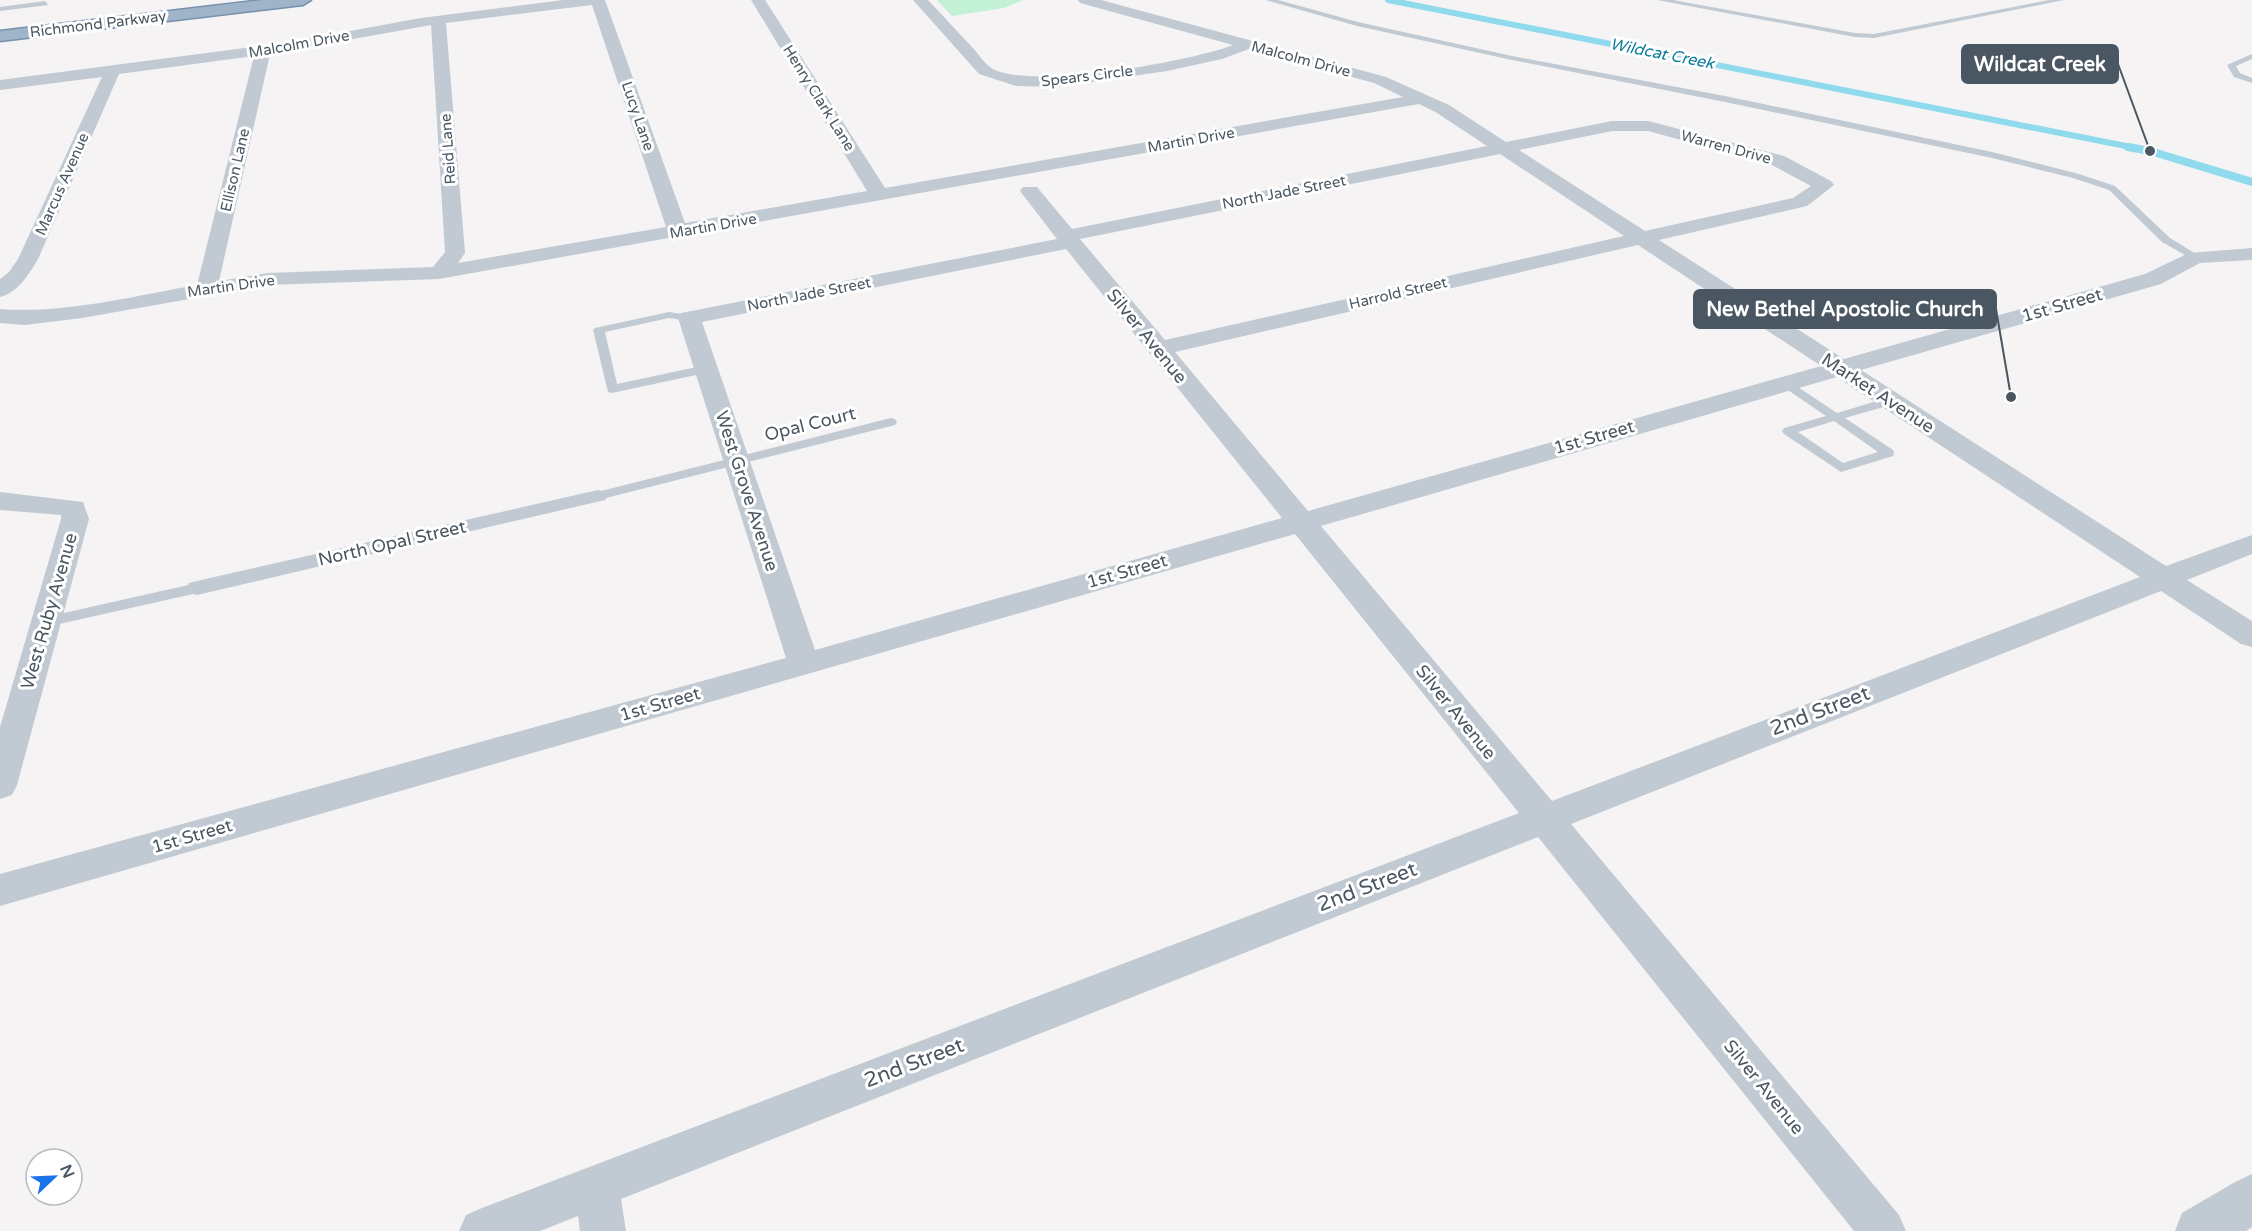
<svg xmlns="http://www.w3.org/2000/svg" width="2252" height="1231" font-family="'Varela Round',sans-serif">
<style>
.green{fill:#c3f1d5}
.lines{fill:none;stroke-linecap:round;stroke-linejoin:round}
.stream-far1{stroke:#90daee;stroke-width:6}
.stream{stroke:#90daee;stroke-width:8}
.trunk-casing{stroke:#7690ad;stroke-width:3}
.service{fill:#c1cad2;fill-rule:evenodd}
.pedestrian{fill:#c1cad2;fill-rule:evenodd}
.minor{fill:#c1cad2;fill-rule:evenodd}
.tertiary{fill:#c1cad2;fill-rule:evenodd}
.trunk{fill:#9fb4c9;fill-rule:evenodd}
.labels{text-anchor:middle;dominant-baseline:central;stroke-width:6;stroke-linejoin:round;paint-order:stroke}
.far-street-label{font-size:15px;fill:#4a5661;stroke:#fff}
.far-water-label{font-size:16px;font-style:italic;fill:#0c7c9b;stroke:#fff}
.street-label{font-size:18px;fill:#4a5661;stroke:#fff}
.near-street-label{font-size:21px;fill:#4a5661;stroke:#fff}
.leader{fill:none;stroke:#4a5661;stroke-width:2}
.callout-dot{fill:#4a5661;stroke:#fff;stroke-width:2}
.callout{fill:#4a5661;stroke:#4a5661;stroke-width:2}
.callout-label{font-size:20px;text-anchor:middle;font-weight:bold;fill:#fff}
</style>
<rect width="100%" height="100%" fill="#f5f3f3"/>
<!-- green -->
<path class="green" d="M 937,0 L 1023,0 L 1004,8 L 952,16 Z"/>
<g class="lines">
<!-- stream-far1 -->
<path class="stream-far1" d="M 1388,0 L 2136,148"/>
<!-- stream -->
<path class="stream" d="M 2128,147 L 2150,151 L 2252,182"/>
<defs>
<path id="trunk" d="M 263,0 L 311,0 L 303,5 L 0,41 L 0,31 Z"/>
</defs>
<!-- trunk casing -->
<use href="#trunk" class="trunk-casing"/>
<!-- service -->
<path class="service" d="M 1266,0 L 1278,0 L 1358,22 L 1512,56 L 1725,96 L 1992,152 L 2079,174 L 2115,186 L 2170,238 L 2201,257 L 2192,259 L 2162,242 L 2109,190 L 2073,178 L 1992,158 L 1725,102 L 1512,60 L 1357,26 Z
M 1657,0 L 1673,0 L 1855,33 L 1874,34 L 2049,0 L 2064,0 L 1874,38 L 1855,37 Z
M 45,1 L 48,5 L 0,11 L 0,7 Z
M 2252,54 L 2252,59 L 2236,66 L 2240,73 L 2252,78 L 2252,83 L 2234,77 L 2227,65 Z
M 669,312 L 689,315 L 695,318 L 689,321 L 669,318 L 605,332 L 617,384 L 706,365 L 710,366 L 710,372 L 612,393 L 608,392 L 593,330 L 595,328 Z
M 1786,379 L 1837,413 L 1890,397 L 1894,398 L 1894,404 L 1845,418 L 1893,450 L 1894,453 L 1893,456 L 1841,472 L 1784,434 L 1782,431 L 1784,428 L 1826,416 L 1782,386 L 1782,380 ZM 1834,421 L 1878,452 L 1843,463 L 1798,432 Z
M 891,418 L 895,419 L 897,422 L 895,425 L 598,500 L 591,496 L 593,493 Z
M 197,583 L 202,584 L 204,588 L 202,592 L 46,627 L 38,622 L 46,617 Z"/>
<!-- pedestrian -->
<path class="pedestrian" d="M 598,490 L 605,492 L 608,496 L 605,500 L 197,595 L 189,593 L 186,588 L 189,583 L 197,581 Z"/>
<!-- minor -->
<path class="minor" d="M 563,0 L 605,0 L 685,223 L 867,191 L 751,0 L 765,0 L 885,188 L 1403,97 L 1374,83 L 1249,49 L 1222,59 L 1167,71 L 1057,87 L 1016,86 L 979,74 L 913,0 L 928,0 C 943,16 957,31 972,47 C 978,53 983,62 990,67 C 1024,92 1193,61 1233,45 L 1080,3 L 1078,0 L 1101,0 L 1386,77 L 1449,105 L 1506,142 L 1612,121 L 1648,121 L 1784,156 L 1831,181 L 1834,185 L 1807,206 L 1659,240 L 1844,359 L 2145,274 L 2189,253 L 2252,248 L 2252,260 L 2200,263 L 2161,284 L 1861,370 L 2166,566 L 2252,535 L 2252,554 L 2187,580 L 2252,621 L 2252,647 L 2241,644 L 2161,591 L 1571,824 L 1899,1215 L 1906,1231 L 1854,1231 L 1538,837 L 621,1199 L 626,1231 L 580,1231 L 578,1216 L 540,1231 L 459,1231 L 466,1215 L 482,1208 L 1519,813 L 1295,534 L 0,906 L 0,874 L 786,658 L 678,318 L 681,313 L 1057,239 L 1020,191 L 1023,187 L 1037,187 L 1072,229 L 1487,146 L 1437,113 L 1419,104 L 439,279 L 268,285 L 82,318 L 25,325 L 0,323 L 0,309 C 65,314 133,296 197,285 L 254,56 L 119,74 L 38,259 C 29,274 19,292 0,297 L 0,279 L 9,272 L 18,259 L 102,77 L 0,90 L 0,80 L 290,42 L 421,18 ZM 592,5 L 666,227 L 458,263 L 465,253 L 446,23 ZM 431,25 L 445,252 L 433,267 L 268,273 L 219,281 L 270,54 ZM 1612,131 L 1648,131 L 1770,164 L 1811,186 L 1793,198 L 1645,231 L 1519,150 ZM 1500,154 L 1624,236 L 1165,340 L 1080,239 ZM 1638,245 L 1821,366 L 1308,511 L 1175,352 ZM 1066,249 L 1282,518 L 815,650 L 702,322 ZM 1837,377 L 2140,577 L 1552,801 L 1321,526 Z
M 0,492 L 83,502 L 89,519 L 17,785 L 12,795 L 0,799 L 0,727 L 61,519 L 61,515 L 0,510 Z"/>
<!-- tertiary -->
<path class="tertiary" d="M 2252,1174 L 2252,1227 L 2246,1231 L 2175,1231 L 2182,1213 L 2235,1182 Z"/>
<!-- trunk -->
<use href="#trunk" class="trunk"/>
</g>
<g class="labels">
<!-- far-street labels -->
<g class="far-street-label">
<text transform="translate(98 24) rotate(-7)">Richmond Parkway</text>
<text transform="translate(299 44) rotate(-10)">Malcolm Drive</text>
<text transform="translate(1301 59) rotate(15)">Malcolm Drive</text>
<text transform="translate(1087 76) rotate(-7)">Spears Circle</text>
<text transform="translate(819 98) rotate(58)">Henry Clark Lane</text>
<text transform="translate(638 116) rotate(71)">Lucy Lane</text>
<text transform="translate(1191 140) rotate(-10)">Martin Drive</text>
<text transform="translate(1726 147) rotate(15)">Warren Drive</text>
<text transform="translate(448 149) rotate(-94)">Reid Lane</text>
<text transform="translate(235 170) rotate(-77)">Ellison Lane</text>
<text transform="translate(62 184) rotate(-66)">Marcus Avenue</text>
<text transform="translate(1284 192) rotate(-11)">North Jade Street</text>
<text transform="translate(713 226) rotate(-10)">Martin Drive</text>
<text transform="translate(231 286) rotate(-8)">Martin Drive</text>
<text transform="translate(1398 293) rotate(-13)">Harrold Street</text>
<text transform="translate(809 294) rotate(-11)">North Jade Street</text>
</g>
<!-- far-water labels -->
<g class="far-water-label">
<text transform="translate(1662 54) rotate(11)">Wildcat Creek</text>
</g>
<!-- street labels -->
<g class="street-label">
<text transform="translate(2062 305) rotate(-16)">1st Street</text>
<text transform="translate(1147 336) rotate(51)">Silver Avenue</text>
<text transform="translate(1878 393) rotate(33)">Market Avenue</text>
<text transform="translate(810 424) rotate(-14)">Opal Court</text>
<text transform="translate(1594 437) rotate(-16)">1st Street</text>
<text transform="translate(747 491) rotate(72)">West Grove Avenue</text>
<text transform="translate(392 543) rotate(-13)">North Opal Street</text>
<text transform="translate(1127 571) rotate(-16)">1st Street</text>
<text transform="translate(49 611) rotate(-74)">West Ruby Avenue</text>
<text transform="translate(660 704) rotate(-16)">1st Street</text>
<text transform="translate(1456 712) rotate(51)">Silver Avenue</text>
<text transform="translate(192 836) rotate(-16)">1st Street</text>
<text transform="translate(1764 1087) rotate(51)">Silver Avenue</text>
</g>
<!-- near-street labels -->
<g class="near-street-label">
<text transform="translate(1820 711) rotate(-21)">2nd Street</text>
<text transform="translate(1367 887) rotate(-21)">2nd Street</text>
<text transform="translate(914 1063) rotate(-21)">2nd Street</text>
</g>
</g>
<!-- callouts -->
<path class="leader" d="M2150 151L2118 64M2011 397L1996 309"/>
<g class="callout-dot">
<circle cx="2150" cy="151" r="6"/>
<circle cx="2011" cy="397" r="6"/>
</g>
<g class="callout">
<rect x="1962" y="45" width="156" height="38" rx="6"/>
<rect x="1694" y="290" width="302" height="38" rx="6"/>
</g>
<g class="callout-label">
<text x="2040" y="71">Wildcat Creek</text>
<text x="1845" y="316">New Bethel Apostolic Church</text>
</g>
<!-- north arrow -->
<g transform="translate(54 1177) rotate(67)"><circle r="28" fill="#ffffff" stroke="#b7bbc0" stroke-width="1.5"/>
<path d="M0-4.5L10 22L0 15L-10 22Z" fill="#1a73e8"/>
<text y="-9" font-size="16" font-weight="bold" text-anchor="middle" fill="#4a5661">N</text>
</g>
</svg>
